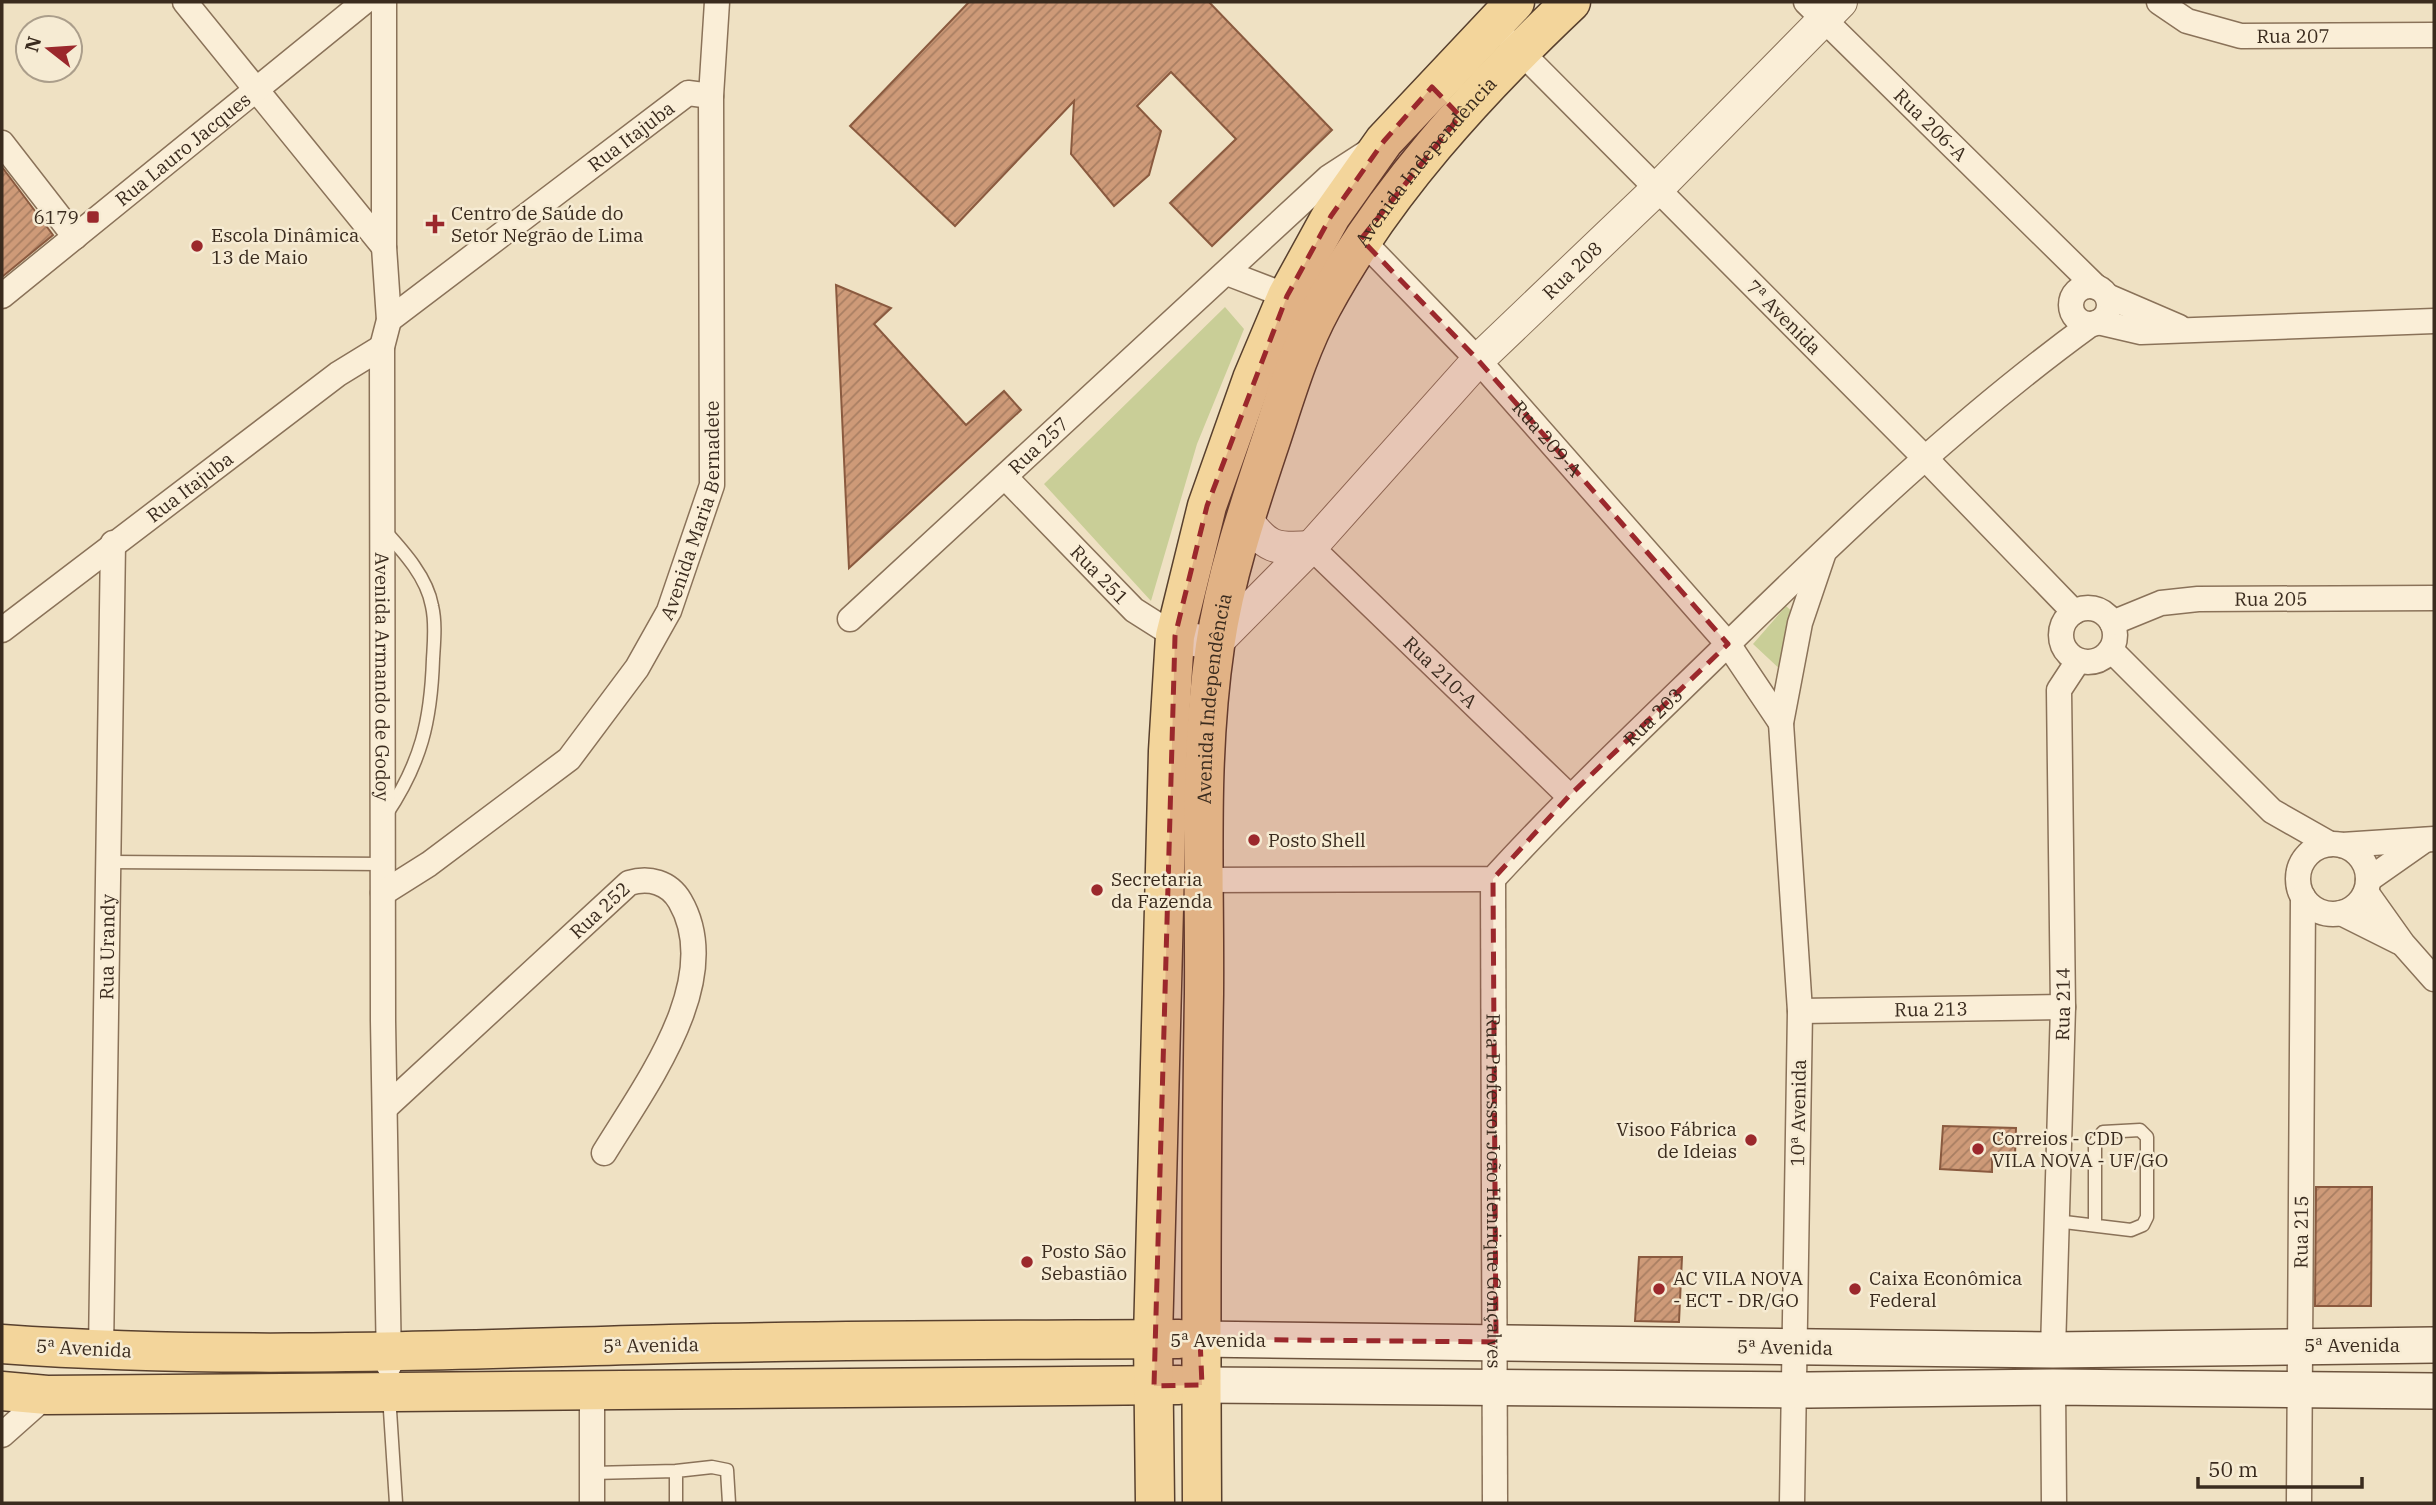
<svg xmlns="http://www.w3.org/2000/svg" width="2436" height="1505" font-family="'IBM Plex Serif',serif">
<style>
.park{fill:#c9ce97}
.building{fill:url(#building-hatch);stroke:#8a5a3f;stroke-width:2}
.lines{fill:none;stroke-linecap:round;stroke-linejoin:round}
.service-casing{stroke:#8a7259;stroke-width:15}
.minor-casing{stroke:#8a7259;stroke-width:27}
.tertiary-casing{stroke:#8a7259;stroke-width:34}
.secondary-casing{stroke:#6c533d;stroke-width:38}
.primary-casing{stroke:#58402e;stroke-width:41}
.service{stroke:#faeed7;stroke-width:12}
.minor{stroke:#faeed7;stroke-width:24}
.tertiary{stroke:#faeed7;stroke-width:32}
.secondary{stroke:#faeed7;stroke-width:35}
.primary{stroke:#f3d59b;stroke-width:38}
.marked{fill:#9b282c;fill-opacity:0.2;stroke:#9b282c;stroke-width:5;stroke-dasharray:14 9;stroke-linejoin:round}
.poi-dot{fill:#9b282c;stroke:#f6ebd3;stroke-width:2.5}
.labels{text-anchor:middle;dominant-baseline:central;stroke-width:5;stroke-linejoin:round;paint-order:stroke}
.street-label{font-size:19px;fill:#3a2b1e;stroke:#f6ebd3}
.poi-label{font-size:19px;fill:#3a2b1e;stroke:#f6ebd3;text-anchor:start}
</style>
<defs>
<pattern id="building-hatch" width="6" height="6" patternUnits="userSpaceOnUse" patternTransform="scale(1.75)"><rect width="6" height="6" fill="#ce9a78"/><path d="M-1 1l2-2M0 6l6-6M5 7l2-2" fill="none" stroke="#a87e62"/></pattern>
</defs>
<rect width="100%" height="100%" fill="#efe1c3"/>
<!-- park -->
<path class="park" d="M 1225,307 L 1244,329 L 1197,444 L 1151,601 L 1044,484 Z
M 1786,606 L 1797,616 L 1782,671 L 1753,644 Z"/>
<!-- building -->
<path class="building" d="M 969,2 L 1209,2 L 1332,130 L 1212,246 L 1170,203 L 1236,139 L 1171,72 L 1137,106 L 1161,131 L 1149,175 L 1114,206 L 1071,154 L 1074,101 L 955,226 L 850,126 Z
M 2,167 L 53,235 L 2,277 Z
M 836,285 L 891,308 L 874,324 L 966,425 L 1004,391 L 1021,410 L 849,568 Z
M 1943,1126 L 2016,1128 L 2015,1155 L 1992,1157 L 1992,1172 L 1940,1169 Z
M 2316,1187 L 2372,1187 L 2371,1306 L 2315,1306 Z
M 1639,1257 L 1682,1257 L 1679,1322 L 1635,1321 Z"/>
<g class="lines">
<defs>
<path id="service" d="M 384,530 C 403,551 427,577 432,606 C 436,623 434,642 433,659 C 431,721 421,763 386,815
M 110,862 L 383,864
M 2056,1221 L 2131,1230 L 2143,1225 L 2147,1217 L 2147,1137 L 2140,1130 L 2103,1132 L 2095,1143 L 2095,1225
M 389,1395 L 396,1503
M 676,1471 L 712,1467 L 727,1470 L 729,1503
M 592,1473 L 676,1471 L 676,1503"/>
<g id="minor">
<path d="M 185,2 L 384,247"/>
<path id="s1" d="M 384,2 L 384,247 L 389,320 L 382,347 L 383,1021 L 389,1366"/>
<path id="s2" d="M 1806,2 L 2096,287"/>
<path id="s3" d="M 2159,2 L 2187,21 L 2241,36 L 2434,35"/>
<path d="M 1511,42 L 1924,457 L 2074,612"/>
<path d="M 2,143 L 75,237"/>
<path id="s4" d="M 1361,239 L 1478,360 L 1728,644 L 1781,723"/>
<path d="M 1227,273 L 1287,296"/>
<circle cx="2090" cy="305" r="19"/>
<path id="s5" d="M 2,296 L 364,2"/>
<path d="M 2107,296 L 2179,327"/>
<path id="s6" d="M 389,320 L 688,93 L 711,96"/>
<path d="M 2098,322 L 2141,332 L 2434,321"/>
<path id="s7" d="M 1005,477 L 1134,610 L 1175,636"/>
<path id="s8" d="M 1311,547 L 1569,796"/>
<circle cx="2088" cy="635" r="27"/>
<path id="s9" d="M 850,619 L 1329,177 L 1366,153"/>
<path id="s10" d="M 2112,623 L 2161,603 L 2198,599 L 2434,598"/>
<path id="s11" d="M 2,630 L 338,374 L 382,347"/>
<path d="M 2111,650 L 2272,811 L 2330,844"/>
<circle cx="2333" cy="879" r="35"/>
<path d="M 2342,845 L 2434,839"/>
<path id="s12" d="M 1493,879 L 1495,1503"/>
<path id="s13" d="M 1205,880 L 1493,879 C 1569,796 1649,721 1729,643 C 1845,530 1960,419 2091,324"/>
<path d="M 2368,880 L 2425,840"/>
<path d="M 2366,892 L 2403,944 L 2434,979"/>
<path id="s14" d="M 383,893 L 429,864 L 569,759 L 637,668 L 669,611 L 712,485 L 711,96 L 717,2"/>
<path d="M 2341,913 L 2399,942"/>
<path id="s15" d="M 1800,1011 L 2063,1007"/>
<path id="s16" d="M 385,1108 L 629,883 C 649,877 669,882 680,901 C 726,980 644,1087 604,1153"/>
<path id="s17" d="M 2053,1350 L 2063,1007 L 2059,690 L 2078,661"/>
<path id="s18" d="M 101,1351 L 113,543"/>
<path d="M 2053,1387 L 2054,1503"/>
<path d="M 2,1435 L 47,1395"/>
<path d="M 592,1503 L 592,1389"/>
<path d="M 1792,1503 L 1800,1011 L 1781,723 L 1800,623 L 1823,555"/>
<path id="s19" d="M 2299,1503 L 2303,897"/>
</g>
<g id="tertiary">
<path d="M 1245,518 C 1267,548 1275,550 1311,547"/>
<path id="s20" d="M 1175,636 L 1215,644 L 1311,547 L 1478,360 L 1656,190 L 1841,2"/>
</g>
<path id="secondary" d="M 1200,1339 L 2053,1350 L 2434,1345
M 1202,1385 L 1809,1390 L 2053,1387 L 2434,1391"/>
<g id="primary">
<path d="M 2,1344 C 224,1360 447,1350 670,1344 C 839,1340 1009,1340 1179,1339"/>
<path d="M 2,1391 L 47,1395 L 1179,1385"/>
<path d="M 1155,1503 L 1153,1339 L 1168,751 L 1175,636 L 1207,506 L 1252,379 L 1287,296 L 1331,216 L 1384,141 L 1515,2"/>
<path id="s21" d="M 1202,1503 C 1201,1333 1201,1164 1204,994 C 1205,878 1198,761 1215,646 C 1225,577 1248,509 1270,443 C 1285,398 1299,349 1322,307 C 1384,192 1476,92 1571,2"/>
</g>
</defs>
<!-- service casing -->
<use href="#service" class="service-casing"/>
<!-- minor casing -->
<use href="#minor" class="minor-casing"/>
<!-- tertiary casing -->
<use href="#tertiary" class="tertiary-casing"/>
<!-- secondary casing -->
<use href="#secondary" class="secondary-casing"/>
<!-- primary casing -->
<use href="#primary" class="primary-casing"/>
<!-- service -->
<use href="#service" class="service"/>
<!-- minor -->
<use href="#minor" class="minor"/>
<!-- tertiary -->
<use href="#tertiary" class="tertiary"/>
<!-- secondary -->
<use href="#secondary" class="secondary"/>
<!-- primary -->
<use href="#primary" class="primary"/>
</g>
<!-- marked area -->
<path class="marked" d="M 1432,87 L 1460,116 L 1361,239 L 1478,360 L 1728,644 L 1569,796 L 1493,879 L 1496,1342 L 1200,1339 L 1202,1385 L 1154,1386 L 1175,636 L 1207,506 L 1287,296 L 1331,216 L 1384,141 Z"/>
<!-- markers -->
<g class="poi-dot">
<rect x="86" y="210" width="14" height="14" rx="3.5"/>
<path d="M431.5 213.5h7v7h7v7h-7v7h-7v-7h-7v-7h7z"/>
<circle cx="197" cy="246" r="7"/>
<circle cx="1254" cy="840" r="7"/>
<circle cx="1097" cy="890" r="7"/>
<circle cx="1751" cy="1140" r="7"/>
<circle cx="1978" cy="1149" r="7"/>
<circle cx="1027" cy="1262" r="7"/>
<circle cx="1659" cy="1289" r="7"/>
<circle cx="1855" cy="1289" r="7"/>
</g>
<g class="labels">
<!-- street labels -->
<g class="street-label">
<text stroke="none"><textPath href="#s3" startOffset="142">Rua 207</textPath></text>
<text stroke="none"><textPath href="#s2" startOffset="175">Rua 206-A</textPath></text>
<text stroke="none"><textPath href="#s6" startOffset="304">Rua Itajuba</textPath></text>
<text stroke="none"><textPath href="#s5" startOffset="233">Rua Lauro Jacques</textPath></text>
<text stroke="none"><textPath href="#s21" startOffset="1393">Avenida Independência</textPath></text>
<text stroke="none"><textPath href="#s20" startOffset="558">Rua 208</textPath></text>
<text transform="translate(1784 317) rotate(45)">7ª Avenida</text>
<text stroke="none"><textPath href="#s4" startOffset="273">Rua 209-A</textPath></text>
<text stroke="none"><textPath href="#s9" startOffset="256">Rua 257</textPath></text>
<text stroke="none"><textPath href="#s11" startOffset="236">Rua Itajuba</textPath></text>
<text stroke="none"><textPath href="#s14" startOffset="513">Avenida Maria Bernadete</textPath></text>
<text stroke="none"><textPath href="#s7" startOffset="136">Rua 251</textPath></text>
<text stroke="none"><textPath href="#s10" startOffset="163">Rua 205</textPath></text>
<text stroke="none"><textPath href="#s8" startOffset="180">Rua 210-A</textPath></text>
<text stroke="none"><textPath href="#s1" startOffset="676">Avenida Armando de Godoy</textPath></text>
<text stroke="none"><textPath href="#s21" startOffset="805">Avenida Independência</textPath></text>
<text stroke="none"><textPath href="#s13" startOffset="516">Rua 203</textPath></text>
<text stroke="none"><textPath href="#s16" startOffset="292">Rua 252</textPath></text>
<text stroke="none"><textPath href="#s18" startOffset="404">Rua Urandy</textPath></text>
<text stroke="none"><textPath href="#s17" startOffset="346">Rua 214</textPath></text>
<text stroke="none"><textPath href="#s15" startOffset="131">Rua 213</textPath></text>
<text transform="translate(1798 1113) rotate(-89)">10ª Avenida</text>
<text stroke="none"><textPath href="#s12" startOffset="312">Rua Professor João Henrique Gonçalves</textPath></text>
<text stroke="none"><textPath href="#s19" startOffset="271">Rua 215</textPath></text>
<text x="1218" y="1340">5ª Avenida</text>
<text transform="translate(651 1345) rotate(-1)">5ª Avenida</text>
<text x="2352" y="1345">5ª Avenida</text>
<text transform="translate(1785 1347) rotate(1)">5ª Avenida</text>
<text transform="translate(84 1348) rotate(3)">5ª Avenida</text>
</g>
<!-- poi labels -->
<g class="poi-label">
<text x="451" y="213">Centro de Saúde do<tspan x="451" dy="22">Setor Negrão de Lima</tspan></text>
<text x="79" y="217" text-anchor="end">6179</text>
<text x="211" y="235">Escola Dinâmica<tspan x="211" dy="22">13 de Maio</tspan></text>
<text x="1268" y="840">Posto Shell</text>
<text x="1111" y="879">Secretaria<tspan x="1111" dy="22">da Fazenda</tspan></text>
<text x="1737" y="1129" text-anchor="end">Visoo Fábrica<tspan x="1737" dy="22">de Ideias</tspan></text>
<text x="1992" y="1138">Correios - CDD<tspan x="1992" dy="22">VILA NOVA - UF/GO</tspan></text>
<text x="1041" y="1251">Posto São<tspan x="1041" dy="22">Sebastião</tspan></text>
<text x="1673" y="1278">AC VILA NOVA<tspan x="1673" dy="22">- ECT - DR/GO</tspan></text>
<text x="1869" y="1278">Caixa Econômica<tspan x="1869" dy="22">Federal</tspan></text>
</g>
</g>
<!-- border -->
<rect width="2436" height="1505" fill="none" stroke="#3a2b1e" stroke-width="7"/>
<!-- north arrow -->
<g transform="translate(49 49) rotate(287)"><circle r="33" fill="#f6ebd3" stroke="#ab9e8b" stroke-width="2"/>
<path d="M0-5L12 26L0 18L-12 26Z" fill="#9b282c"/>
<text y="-10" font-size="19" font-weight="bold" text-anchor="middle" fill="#3a2b1e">N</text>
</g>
<!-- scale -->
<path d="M2198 1477v10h164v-10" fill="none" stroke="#3a2b1e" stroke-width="3.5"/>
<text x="2208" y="1477" font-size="21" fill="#3a2b1e" stroke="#f6ebd3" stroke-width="5" paint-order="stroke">50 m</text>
</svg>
